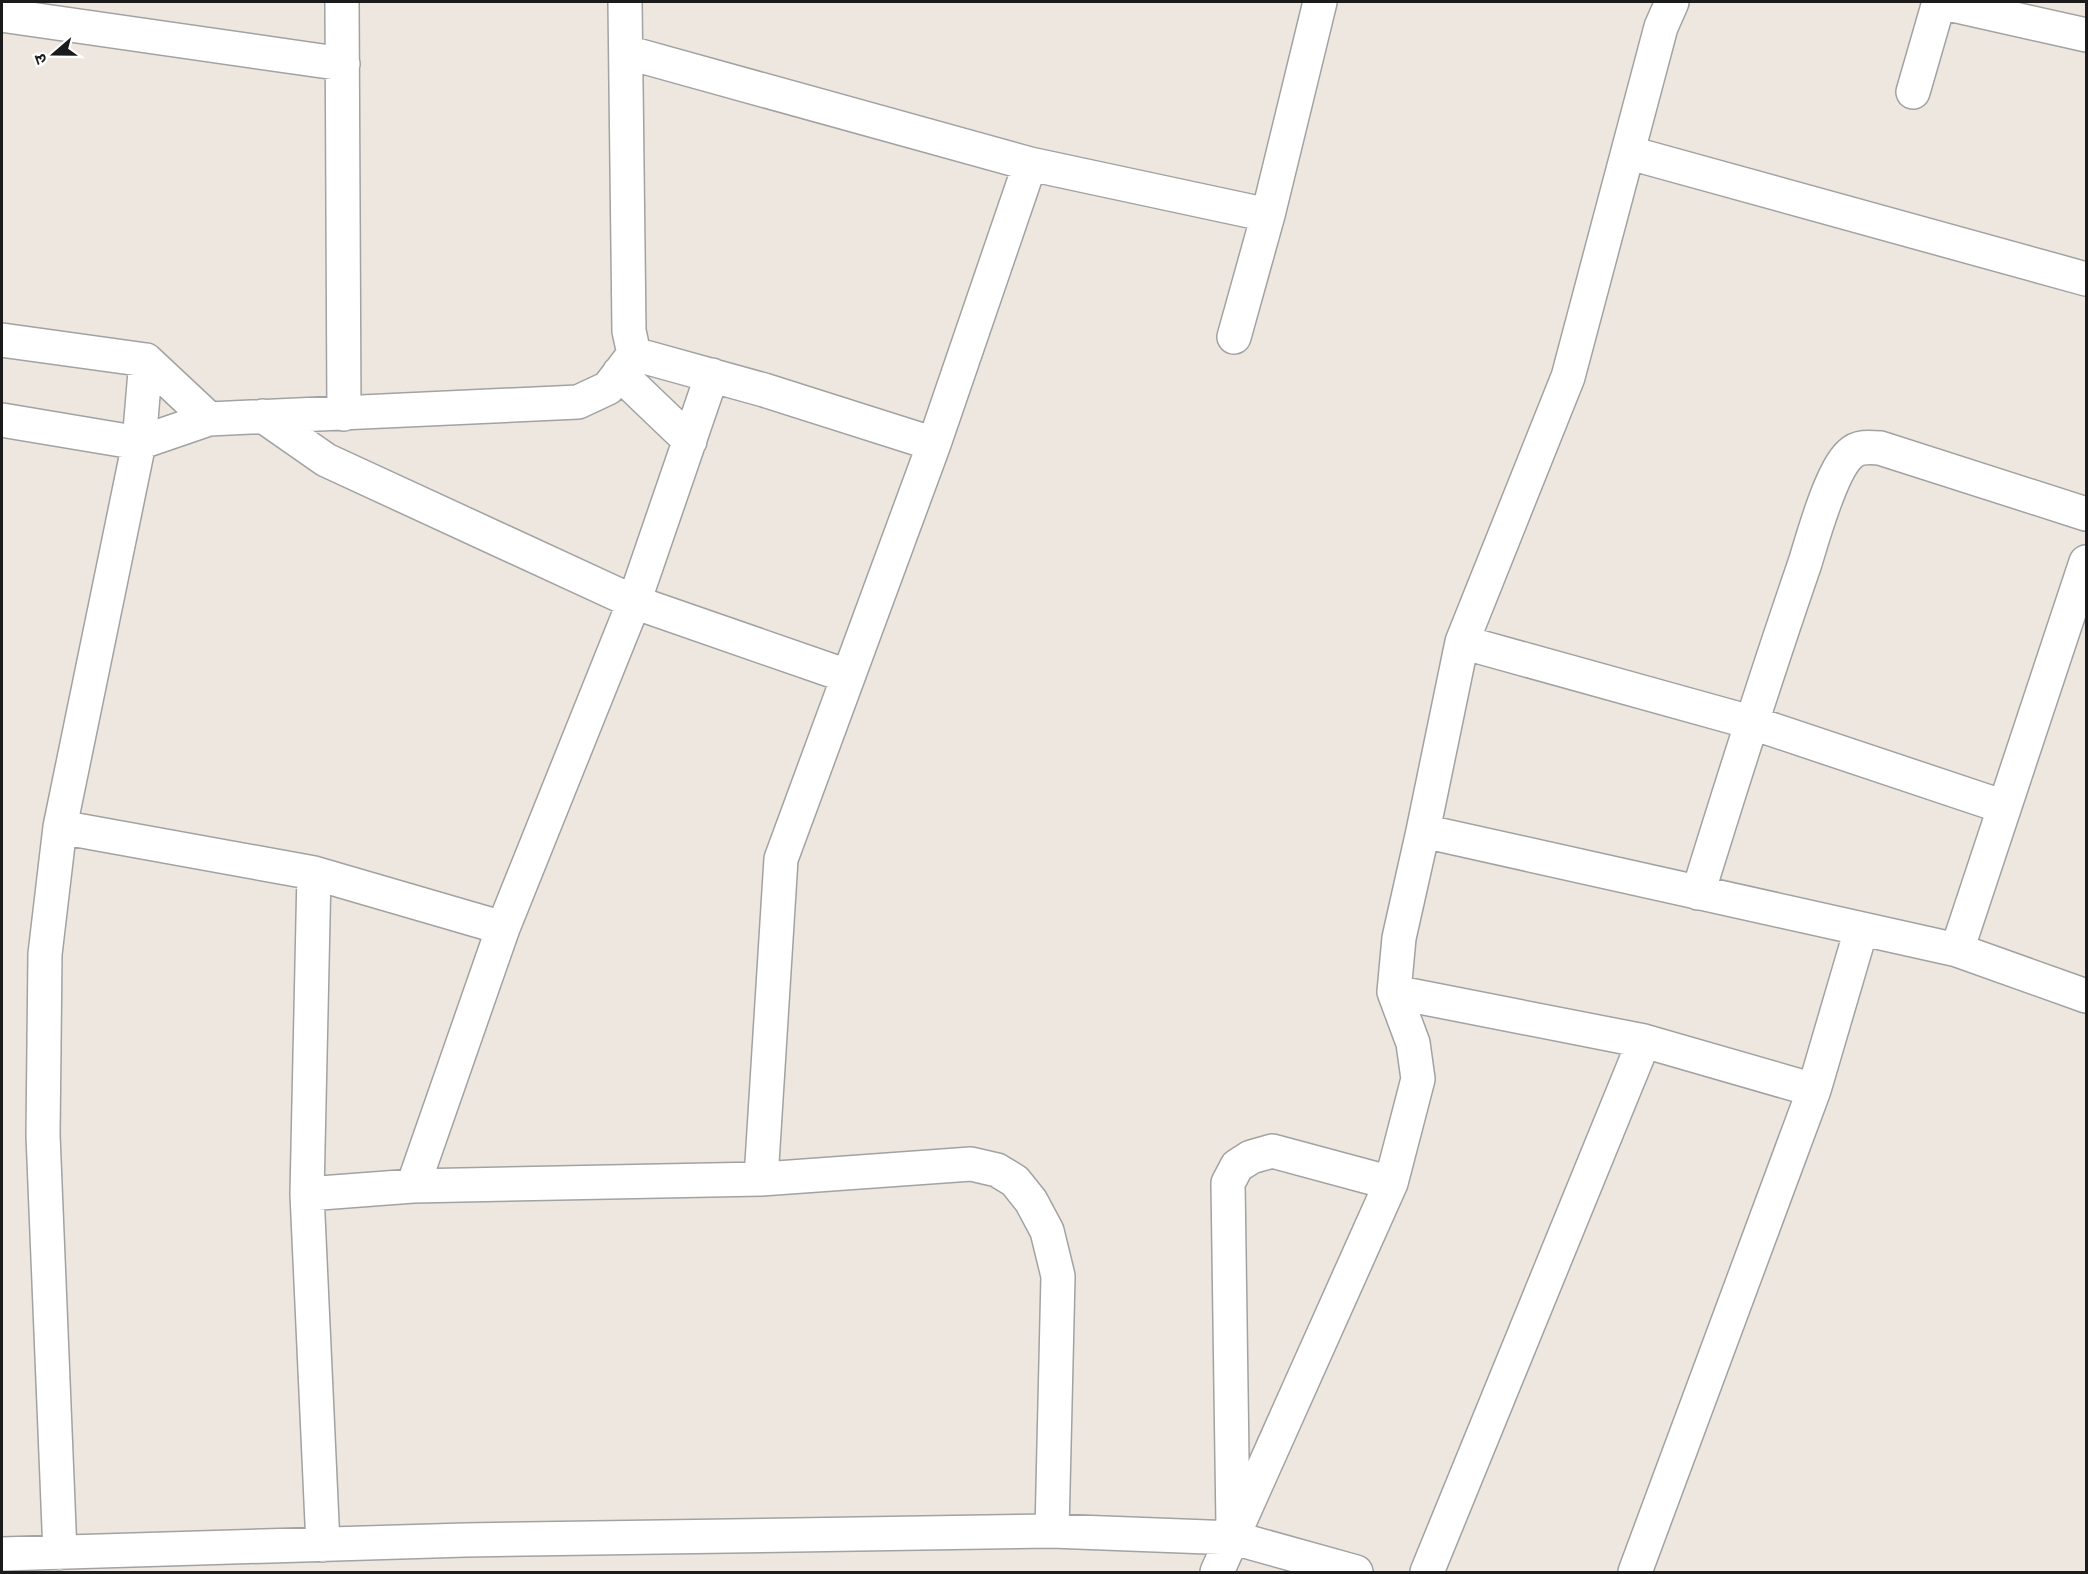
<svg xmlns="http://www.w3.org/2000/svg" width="2088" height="1574" font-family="'Nunito Sans','Noto Sans Devanagari',sans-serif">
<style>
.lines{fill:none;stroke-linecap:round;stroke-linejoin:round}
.minor-casing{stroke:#a2a2a2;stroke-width:36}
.minor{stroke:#fff;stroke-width:33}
</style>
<rect width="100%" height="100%" fill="#ede7df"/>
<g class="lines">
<defs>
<path id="minor" d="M 342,2 L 344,414
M 1939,2 L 2086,35
M 2,15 L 343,64
M 626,52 L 1030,164 L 1268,215
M 1913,92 L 1939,2
M 1630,153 L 2086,279
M 1234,337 L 1268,215 L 1320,2
M 2,340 L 146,360 L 209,419
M 634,354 L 764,390 L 934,444
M 619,373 L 690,441
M 263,416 L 326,460 L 634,602 L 847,676
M 2,420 L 139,443 L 209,419 L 578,402 L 608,388 L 634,354 L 629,331 L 625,2
M 1462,642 L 1750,722 L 2004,807
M 60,827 L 314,873 L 503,928
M 1423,831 L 1462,642 L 1568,377 L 1661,27 L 1672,2
M 314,873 L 307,1194 L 323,1545
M 1698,893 C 1732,783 1767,673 1805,563 C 1813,537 1831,471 1850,454 C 1858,446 1869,447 1880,448 L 2086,514
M 1957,950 L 2086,562
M 1394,992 L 1644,1041 L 1814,1090
M 761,1179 L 781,859 L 934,444 L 1030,164
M 413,1186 L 503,928 L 634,602 L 712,375
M 307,1194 L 413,1186 L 761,1179 L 971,1164 L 997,1170 L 1015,1181 L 1031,1201 L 1047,1231 L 1058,1276 L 1052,1531
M 1233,1527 L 1228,1183 L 1237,1166 L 1251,1157 L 1272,1151 L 1391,1183
M 60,1553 L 43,1135 L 45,954 L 60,827 L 139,443 L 146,360
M 2,1554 L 465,1540 L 1052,1531 L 1234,1538 L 1356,1572
M 1217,1572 L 1391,1183 L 1418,1079 L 1413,1043 L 1394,992 L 1399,938 L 1423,831 L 1957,950 L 2086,996
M 1427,1572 L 1644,1041
M 1635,1572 L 1814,1090 L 1861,930"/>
</defs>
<!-- minor casing -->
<use href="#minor" class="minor-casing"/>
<!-- minor -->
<use href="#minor" class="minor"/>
</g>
<!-- border -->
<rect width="2088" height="1574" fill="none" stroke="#1b1b1b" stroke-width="6"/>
<!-- north arrow -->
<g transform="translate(54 54) rotate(250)" stroke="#ffffff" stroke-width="4.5" paint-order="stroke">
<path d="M0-4.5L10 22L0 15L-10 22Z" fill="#1b1b1b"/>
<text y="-9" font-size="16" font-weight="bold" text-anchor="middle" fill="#1b1b1b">उ</text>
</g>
</svg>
